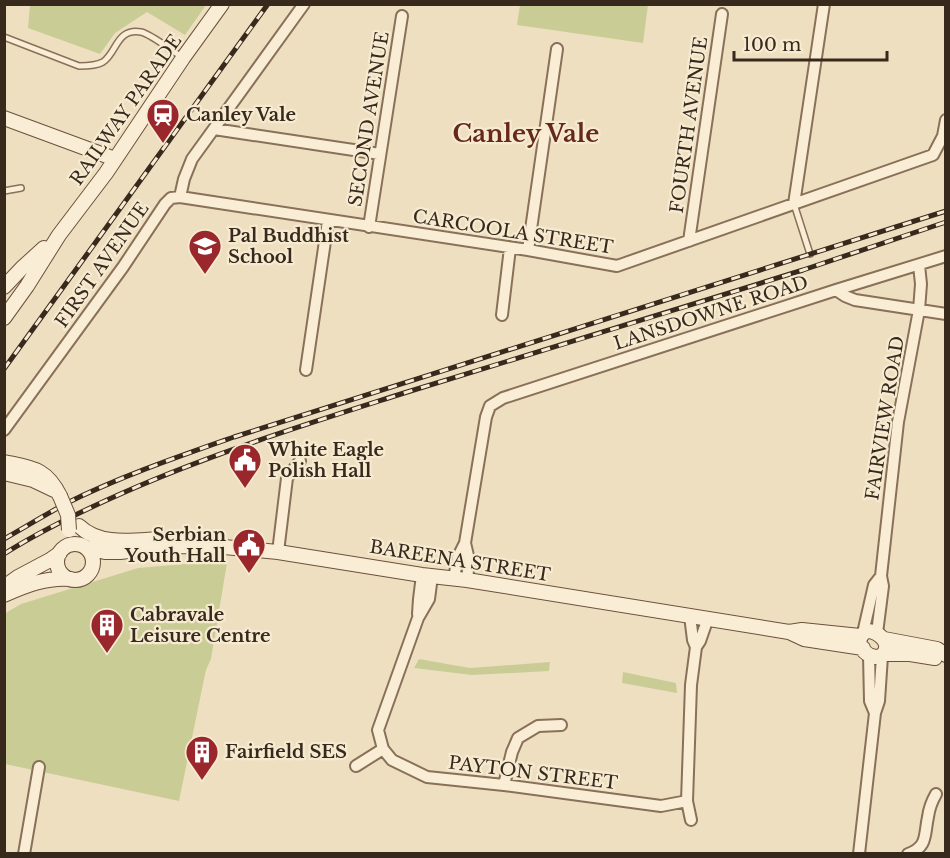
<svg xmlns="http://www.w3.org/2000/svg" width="950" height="858" font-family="'Libre Baskerville',serif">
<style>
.green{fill:#c9cd95}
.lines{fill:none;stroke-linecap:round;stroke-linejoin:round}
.lane-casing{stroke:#897058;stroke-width:8}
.street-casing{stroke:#897058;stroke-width:14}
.secondary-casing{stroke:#6b513c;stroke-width:16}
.lane{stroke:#f9edd5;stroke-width:5}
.street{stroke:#f9edd5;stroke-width:10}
.secondary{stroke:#f9edd5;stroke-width:14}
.rail-casing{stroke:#38291d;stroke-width:5}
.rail{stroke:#f6ead1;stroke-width:3;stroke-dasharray:9;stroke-linecap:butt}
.secondary-bridge-casing{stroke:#6b513c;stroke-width:16;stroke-linecap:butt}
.secondary-bridge{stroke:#f9edd5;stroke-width:14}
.labels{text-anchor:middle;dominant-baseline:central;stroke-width:4.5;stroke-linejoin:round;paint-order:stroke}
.street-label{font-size:18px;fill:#38291d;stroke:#f6ead1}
.poi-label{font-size:18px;font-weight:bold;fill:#38291d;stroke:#f6ead1;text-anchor:start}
.district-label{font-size:24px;font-weight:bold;fill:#66281b;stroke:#f6ead1}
</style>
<rect width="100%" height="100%" fill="#efdfc1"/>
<!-- green -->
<path class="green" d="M 30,5 L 30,4 L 206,5 L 185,35 L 147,12 L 115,33 L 100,54 L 28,28 Z
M 520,5 L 648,5 L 643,43 L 517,25 Z
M 227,563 L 211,659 L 206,670 L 202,689 L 179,801 L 5,764 L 4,614 L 21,604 L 138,568 L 185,564 Z
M 419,659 L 470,668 L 550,662 L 549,671 L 472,675 L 414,668 Z
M 623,672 L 676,683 L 677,693 L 622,683 Z"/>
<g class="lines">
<defs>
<path id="lane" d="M 4,37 L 79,66 C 87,66 96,66 103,62 C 117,53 116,28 141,32 C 151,34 172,51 182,57
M 4,191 L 21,188
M 794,204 L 810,254"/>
<path id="street" d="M 214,129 L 380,154
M 180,197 L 528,250 L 617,266 L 933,155 L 943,136 L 946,120
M 794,204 L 824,4
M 369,227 L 402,16
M 689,241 L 722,14
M 528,250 L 557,49
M 836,290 L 946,256
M 502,315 L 510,248
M 306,370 L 328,221
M 4,430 L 123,267 L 165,204 L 171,198 L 180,197 L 184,179 L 192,159 L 304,4
M 465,543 L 469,560 L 467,580
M 278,552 L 287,478 L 300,461
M 454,578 L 458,557 L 465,543 L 486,417 L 490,406 L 503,398 L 836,290 L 845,296 L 855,300 L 946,314
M 418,614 L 419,599 L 422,575
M 690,616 L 693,640 L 696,647 L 691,685 L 687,801 L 691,820
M 863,633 L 874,585 L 881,576
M 877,633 L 883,586 L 881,576 L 898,422 L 919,310 L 921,284 L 919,265
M 696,647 L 700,641 L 708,618
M 869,655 L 870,701 L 875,713
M 383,749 L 392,760 L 427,777 L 504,785 L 661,806 L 687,801
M 356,766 L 383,749 L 378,730 L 418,618 L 429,599 L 432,576
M 504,785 L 512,752 L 518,738 L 538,726 L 561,725
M 24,854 L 39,767
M 859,854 L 875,713 L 879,701 L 882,656
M 908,854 C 928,847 924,835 928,817 C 929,809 932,801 936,794"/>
<path id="secondary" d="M 4,118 L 115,159
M 4,287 L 22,268 L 44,248
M 4,318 L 27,286 L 59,235 L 106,173 L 183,58 L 222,4
M 4,462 C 32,468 46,468 60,496
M 4,473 L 33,480 L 54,490
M 79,526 C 105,551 148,536 181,539
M57 562a18 18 0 1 1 36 0a18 18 0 1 1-36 0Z
M 87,548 L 105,552 L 120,552 L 175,546 L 224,547 L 278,552 L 422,575 L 467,580 L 789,632 L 802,630 L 860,636
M 4,587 L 18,577 L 50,560 L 60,553
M 4,595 C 26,585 47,577 71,579
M 867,631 C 877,631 892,642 884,653 C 875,666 846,643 867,631 Z
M 789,632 L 804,639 L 863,648
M 884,639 L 937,649 L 946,655
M 883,654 L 910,654 L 935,658"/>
</defs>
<!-- lane casing -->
<use href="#lane" class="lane-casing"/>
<!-- street casing -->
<use href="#street" class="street-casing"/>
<!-- secondary casing -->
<use href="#secondary" class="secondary-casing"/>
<!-- lane -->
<use href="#lane" class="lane"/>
<!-- street -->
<use href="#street" class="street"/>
<!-- secondary -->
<use href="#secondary" class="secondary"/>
<defs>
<path id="rail" d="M 4,369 L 268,4
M 4,539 C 25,527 45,515 65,504 C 119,477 177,457 234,437 L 946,211
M 4,554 C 37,533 72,516 107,500 C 203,456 304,425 404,393 C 537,352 670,312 803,270 C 850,254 898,238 946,222"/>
</defs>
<!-- rail casing -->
<use href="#rail" class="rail-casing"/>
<!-- rail -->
<use href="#rail" class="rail"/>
<defs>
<path id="secondary-bridge" d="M 60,496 L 68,515 L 69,530"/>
</defs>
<!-- secondary-bridge casing -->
<use href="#secondary-bridge" class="secondary-bridge-casing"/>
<!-- secondary-bridge -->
<use href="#secondary-bridge" class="secondary-bridge"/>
</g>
<!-- icons -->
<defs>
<symbol id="station-pin" viewBox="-11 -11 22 30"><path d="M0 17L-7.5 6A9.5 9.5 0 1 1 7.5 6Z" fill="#99272c" stroke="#f6ead1"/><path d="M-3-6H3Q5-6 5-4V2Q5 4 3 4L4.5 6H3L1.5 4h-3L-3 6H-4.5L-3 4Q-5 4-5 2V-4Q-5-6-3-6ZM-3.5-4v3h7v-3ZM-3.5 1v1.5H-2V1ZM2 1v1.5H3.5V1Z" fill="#fff"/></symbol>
<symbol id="school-pin" viewBox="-11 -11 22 30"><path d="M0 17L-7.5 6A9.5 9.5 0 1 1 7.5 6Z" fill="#99272c" stroke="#f6ead1"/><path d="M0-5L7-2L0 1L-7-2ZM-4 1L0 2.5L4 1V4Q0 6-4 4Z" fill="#fff"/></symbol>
<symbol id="civic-pin" viewBox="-11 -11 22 30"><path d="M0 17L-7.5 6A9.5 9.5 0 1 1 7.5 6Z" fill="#99272c" stroke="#f6ead1"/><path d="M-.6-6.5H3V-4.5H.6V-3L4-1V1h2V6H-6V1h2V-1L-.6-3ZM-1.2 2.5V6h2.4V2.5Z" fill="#fff"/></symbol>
<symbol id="building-pin" viewBox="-11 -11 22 30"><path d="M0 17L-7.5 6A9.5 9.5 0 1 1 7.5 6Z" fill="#99272c" stroke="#f6ead1"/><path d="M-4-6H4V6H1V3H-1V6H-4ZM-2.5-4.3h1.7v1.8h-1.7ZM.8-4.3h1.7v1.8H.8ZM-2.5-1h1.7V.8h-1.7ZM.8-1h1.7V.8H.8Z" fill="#fff"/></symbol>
</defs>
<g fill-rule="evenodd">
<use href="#station-pin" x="144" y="96" width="38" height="52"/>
<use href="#school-pin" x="186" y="227" width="38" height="52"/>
<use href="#civic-pin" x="226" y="441" width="38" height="52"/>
<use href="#civic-pin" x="230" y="526" width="38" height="52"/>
<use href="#building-pin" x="88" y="606" width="38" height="52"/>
<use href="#building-pin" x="183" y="733" width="38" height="52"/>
</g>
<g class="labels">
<!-- street labels -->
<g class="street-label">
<text transform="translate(126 110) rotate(-55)">RAILWAY PARADE</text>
<text transform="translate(369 119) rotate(-81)">SECOND AVENUE</text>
<text transform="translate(689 125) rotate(-82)">FOURTH AVENUE</text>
<text transform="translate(513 232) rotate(9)">CARCOOLA STREET</text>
<text transform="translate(102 265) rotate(-55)">FIRST AVENUE</text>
<text transform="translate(711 313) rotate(-18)">LANSDOWNE ROAD</text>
<text transform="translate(885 418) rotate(-81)">FAIRVIEW ROAD</text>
<text transform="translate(460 561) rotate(9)">BAREENA STREET</text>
<text transform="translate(533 773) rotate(7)">PAYTON STREET</text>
</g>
<!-- poi labels -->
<g class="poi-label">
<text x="186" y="115">Canley Vale</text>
<text x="228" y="236">Pal Buddhist<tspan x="228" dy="21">School</tspan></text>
<text x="268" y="450">White Eagle<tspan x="268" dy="21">Polish Hall</tspan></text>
<text x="226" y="535" text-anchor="end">Serbian<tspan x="226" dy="21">Youth Hall</tspan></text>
<text x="130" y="615">Cabravale<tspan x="130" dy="21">Leisure Centre</tspan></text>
<text x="225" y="752">Fairfield SES</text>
</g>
<!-- district labels -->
<g class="district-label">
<text x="526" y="133">Canley Vale</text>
</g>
</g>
<!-- border -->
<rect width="950" height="858" fill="none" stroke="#38291d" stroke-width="12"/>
<!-- scale -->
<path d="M734 51v9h153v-9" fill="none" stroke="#38291d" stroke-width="3"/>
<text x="743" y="51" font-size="18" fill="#38291d" stroke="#f6ead1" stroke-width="4.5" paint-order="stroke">100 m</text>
</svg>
